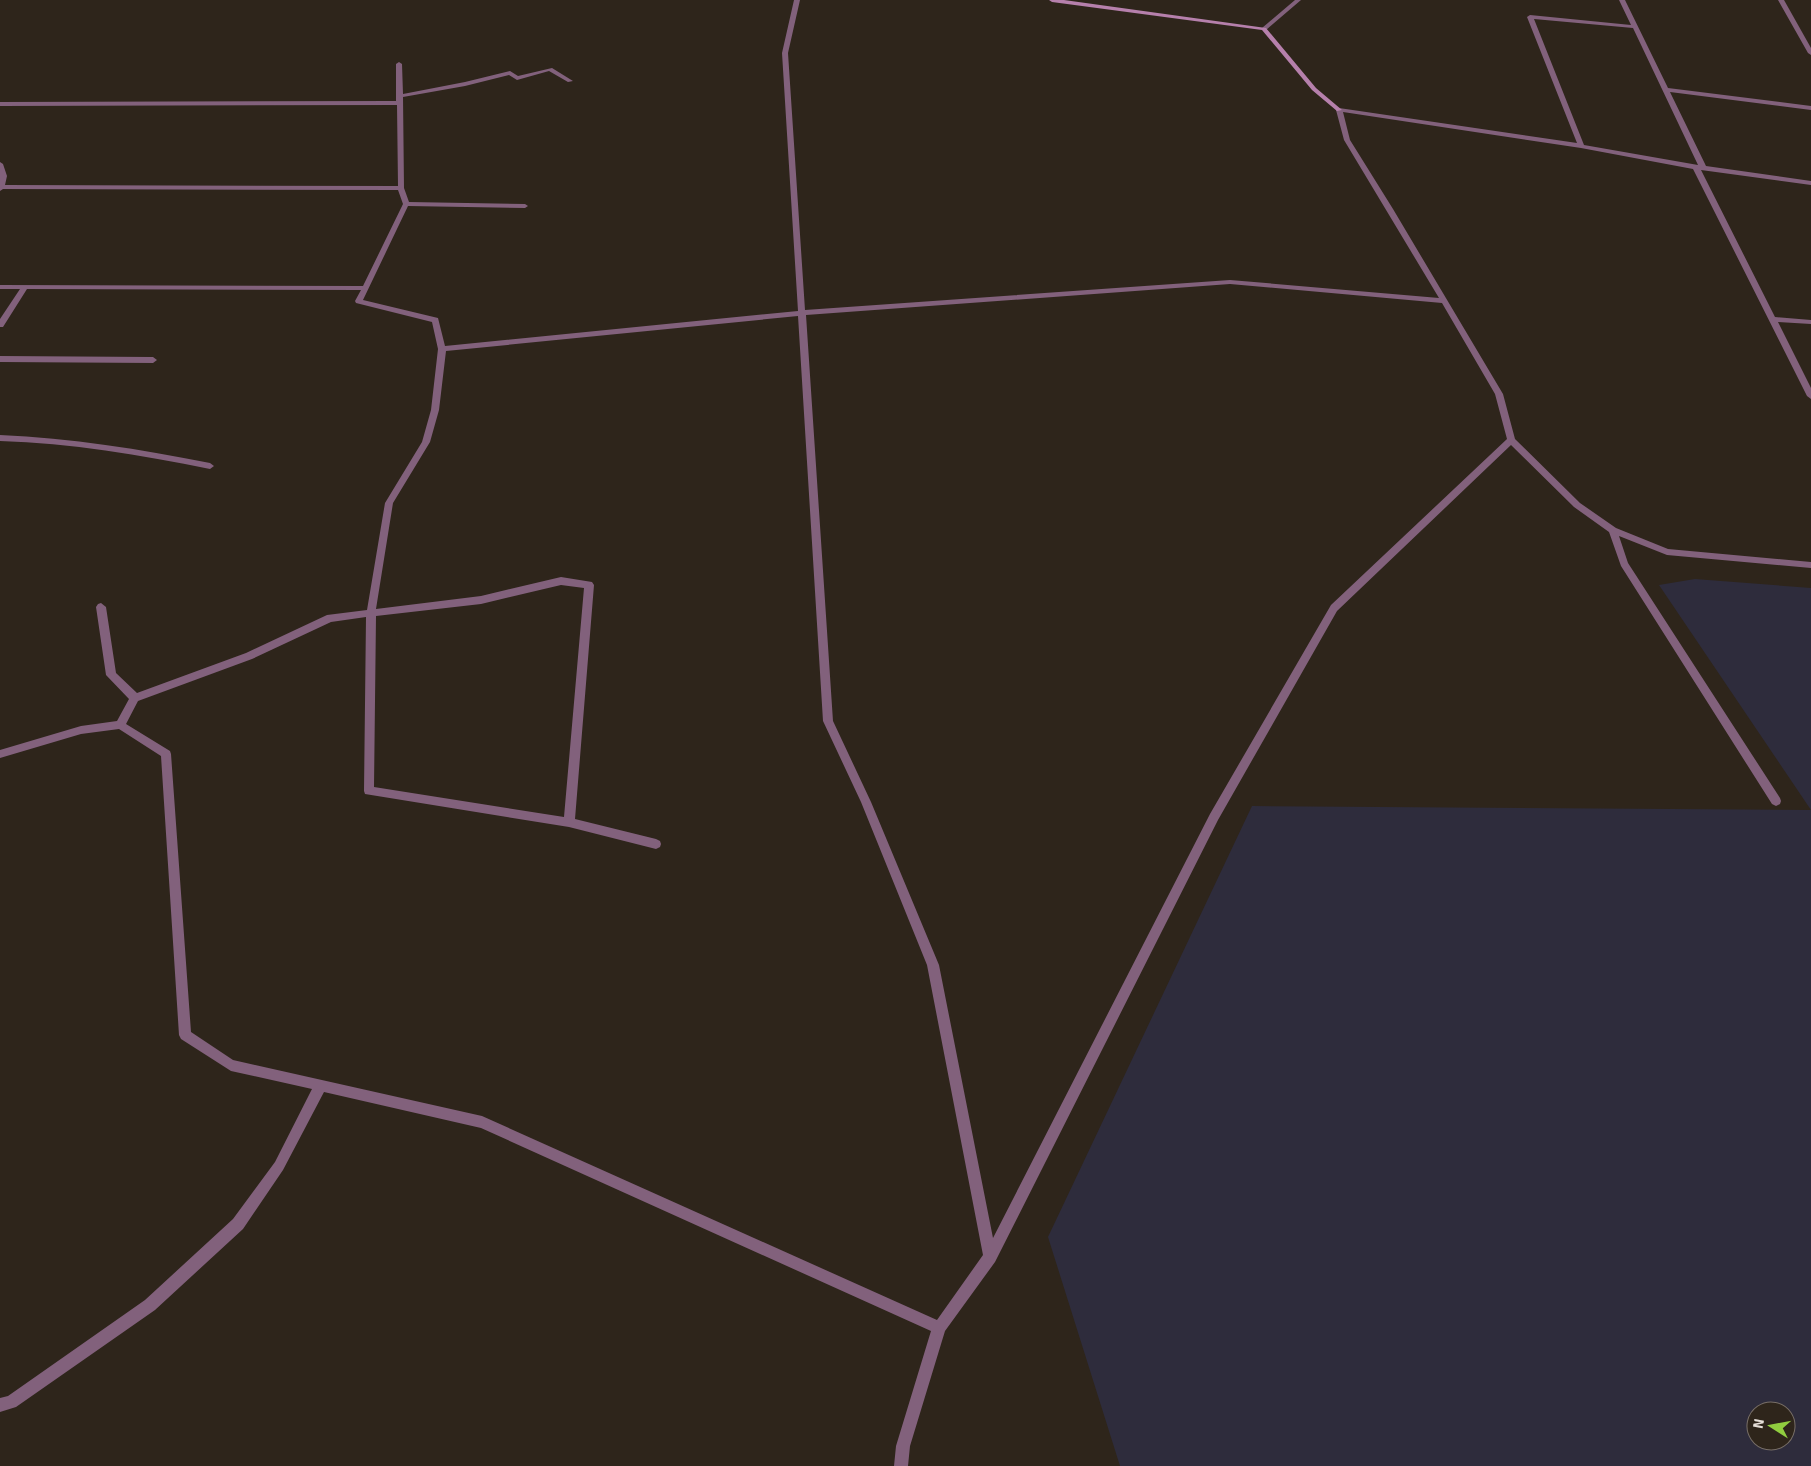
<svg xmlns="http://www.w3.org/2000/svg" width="1811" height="1466" font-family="Signika,sans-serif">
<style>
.education{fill:#2e2c3c;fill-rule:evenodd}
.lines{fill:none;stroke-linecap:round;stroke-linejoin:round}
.street{fill:#82617c;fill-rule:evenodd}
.secondary{fill:#b680ac;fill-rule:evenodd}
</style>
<rect width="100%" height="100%" fill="#2e251b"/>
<!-- education -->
<path class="education" d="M 1695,579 L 1811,588 L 1811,810 L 1659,585 Z
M 1252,806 L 1811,810 L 1811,1466 L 1120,1466 L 1048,1237 ZM 1756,1411 L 1786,1411 L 1786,1441 L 1756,1441 Z"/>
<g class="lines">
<!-- street -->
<path class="street" d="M 794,0 L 800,0 L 788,53 L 805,310 L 1230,280 L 1439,298 L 1344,140 L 1336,110 L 1339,108 L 1577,143 L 1527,17 L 1530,15 L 1631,25 L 1619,0 L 1625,0 L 1668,88 L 1811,106 L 1811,110 L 1670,92 L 1706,166 L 1811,181 L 1811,185 L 1701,170 L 1775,317 L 1811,320 L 1811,324 L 1778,322 L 1811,388 L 1811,399 L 1807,396 L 1693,169 L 1581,148 L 1343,112 L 1350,140 L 1393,209 L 1503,394 L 1515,439 L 1580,503 L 1616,528 L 1668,549 L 1811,562 L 1811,568 L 1667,555 L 1619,536 L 1628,563 L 1780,798 L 1781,801 L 1780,804 L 1776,806 L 1772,804 L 1621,566 L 1609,532 L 1574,507 L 1511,445 L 1337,611 L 1218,820 L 995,1262 L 945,1331 L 910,1446 L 908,1466 L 894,1466 L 896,1446 L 931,1331 L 481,1128 L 324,1092 L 283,1170 L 243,1229 L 155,1310 L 16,1407 L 0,1412 L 0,1398 L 8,1396 L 145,1300 L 233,1219 L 275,1162 L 312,1089 L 231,1071 L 181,1039 L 179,1035 L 161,756 L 119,729 L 81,734 L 0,758 L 0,750 L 81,726 L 117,721 L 129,699 L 106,675 L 96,607 L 98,604 L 101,603 L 106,607 L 116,673 L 137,693 L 246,653 L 327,615 L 367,610 L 385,503 L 422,442 L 431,410 L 438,349 L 432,322 L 356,303 L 355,301 L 361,290 L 27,289 L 3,327 L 0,327 L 0,319 L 20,289 L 0,289 L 0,285 L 363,286 L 403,204 L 398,190 L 3,189 L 0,191 L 0,162 L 3,164 L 7,176 L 5,185 L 398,186 L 397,105 L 0,106 L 0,102 L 396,101 L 396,64 L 399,62 L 402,64 L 403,94 L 465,82 L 510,71 L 518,76 L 552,68 L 573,81 L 568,82 L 549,71 L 517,80 L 509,75 L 465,86 L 403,97 L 404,188 L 409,202 L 525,204 L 528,206 L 525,208 L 408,206 L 363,300 L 438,318 L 445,346 L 798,311 L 782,53 ZM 1534,19 L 1633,28 L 1698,165 L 1584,145 ZM 1230,284 L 1442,303 L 1495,394 L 1507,439 L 1331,605 L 1210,814 L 993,1238 L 939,965 L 871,802 L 833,721 L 806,315 ZM 798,316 L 823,721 L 861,802 L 927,965 L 983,1255 L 937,1320 L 482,1116 L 233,1060 L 191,1032 L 171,754 L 170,751 L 126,724 L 138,701 L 252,659 L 331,622 L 366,617 L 364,791 L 365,794 L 569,827 L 656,849 L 660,847 L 661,844 L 660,841 L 656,839 L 575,819 L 594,585 L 592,582 L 561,577 L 481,596 L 376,609 L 393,503 L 430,442 L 439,410 L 446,351 ZM 561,585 L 584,588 L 564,817 L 374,787 L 376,616 L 481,604 Z
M 1295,0 L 1301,0 L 1266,30 L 1262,30 L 1262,28 Z
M 1778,0 L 1784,0 L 1811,48 L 1811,55 L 1808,53 Z
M 0,356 L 153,357 L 157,360 L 153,363 L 0,362 Z
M 0,435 C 71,438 140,449 210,463 L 214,466 L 210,469 C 140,455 71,443 0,441 Z"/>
<!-- secondary -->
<path class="secondary" d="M 1049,0 L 1064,0 L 1266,28 L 1316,88 L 1342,110 L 1337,111 L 1312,90 L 1262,30 L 1052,2 Z"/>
</g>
<!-- north arrow -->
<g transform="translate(1771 1426) rotate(281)"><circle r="24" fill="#2e251b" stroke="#786f67"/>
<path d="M0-4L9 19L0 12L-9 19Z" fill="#91cd3f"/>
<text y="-8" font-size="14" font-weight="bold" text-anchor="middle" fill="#e6dfd9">N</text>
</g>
</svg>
